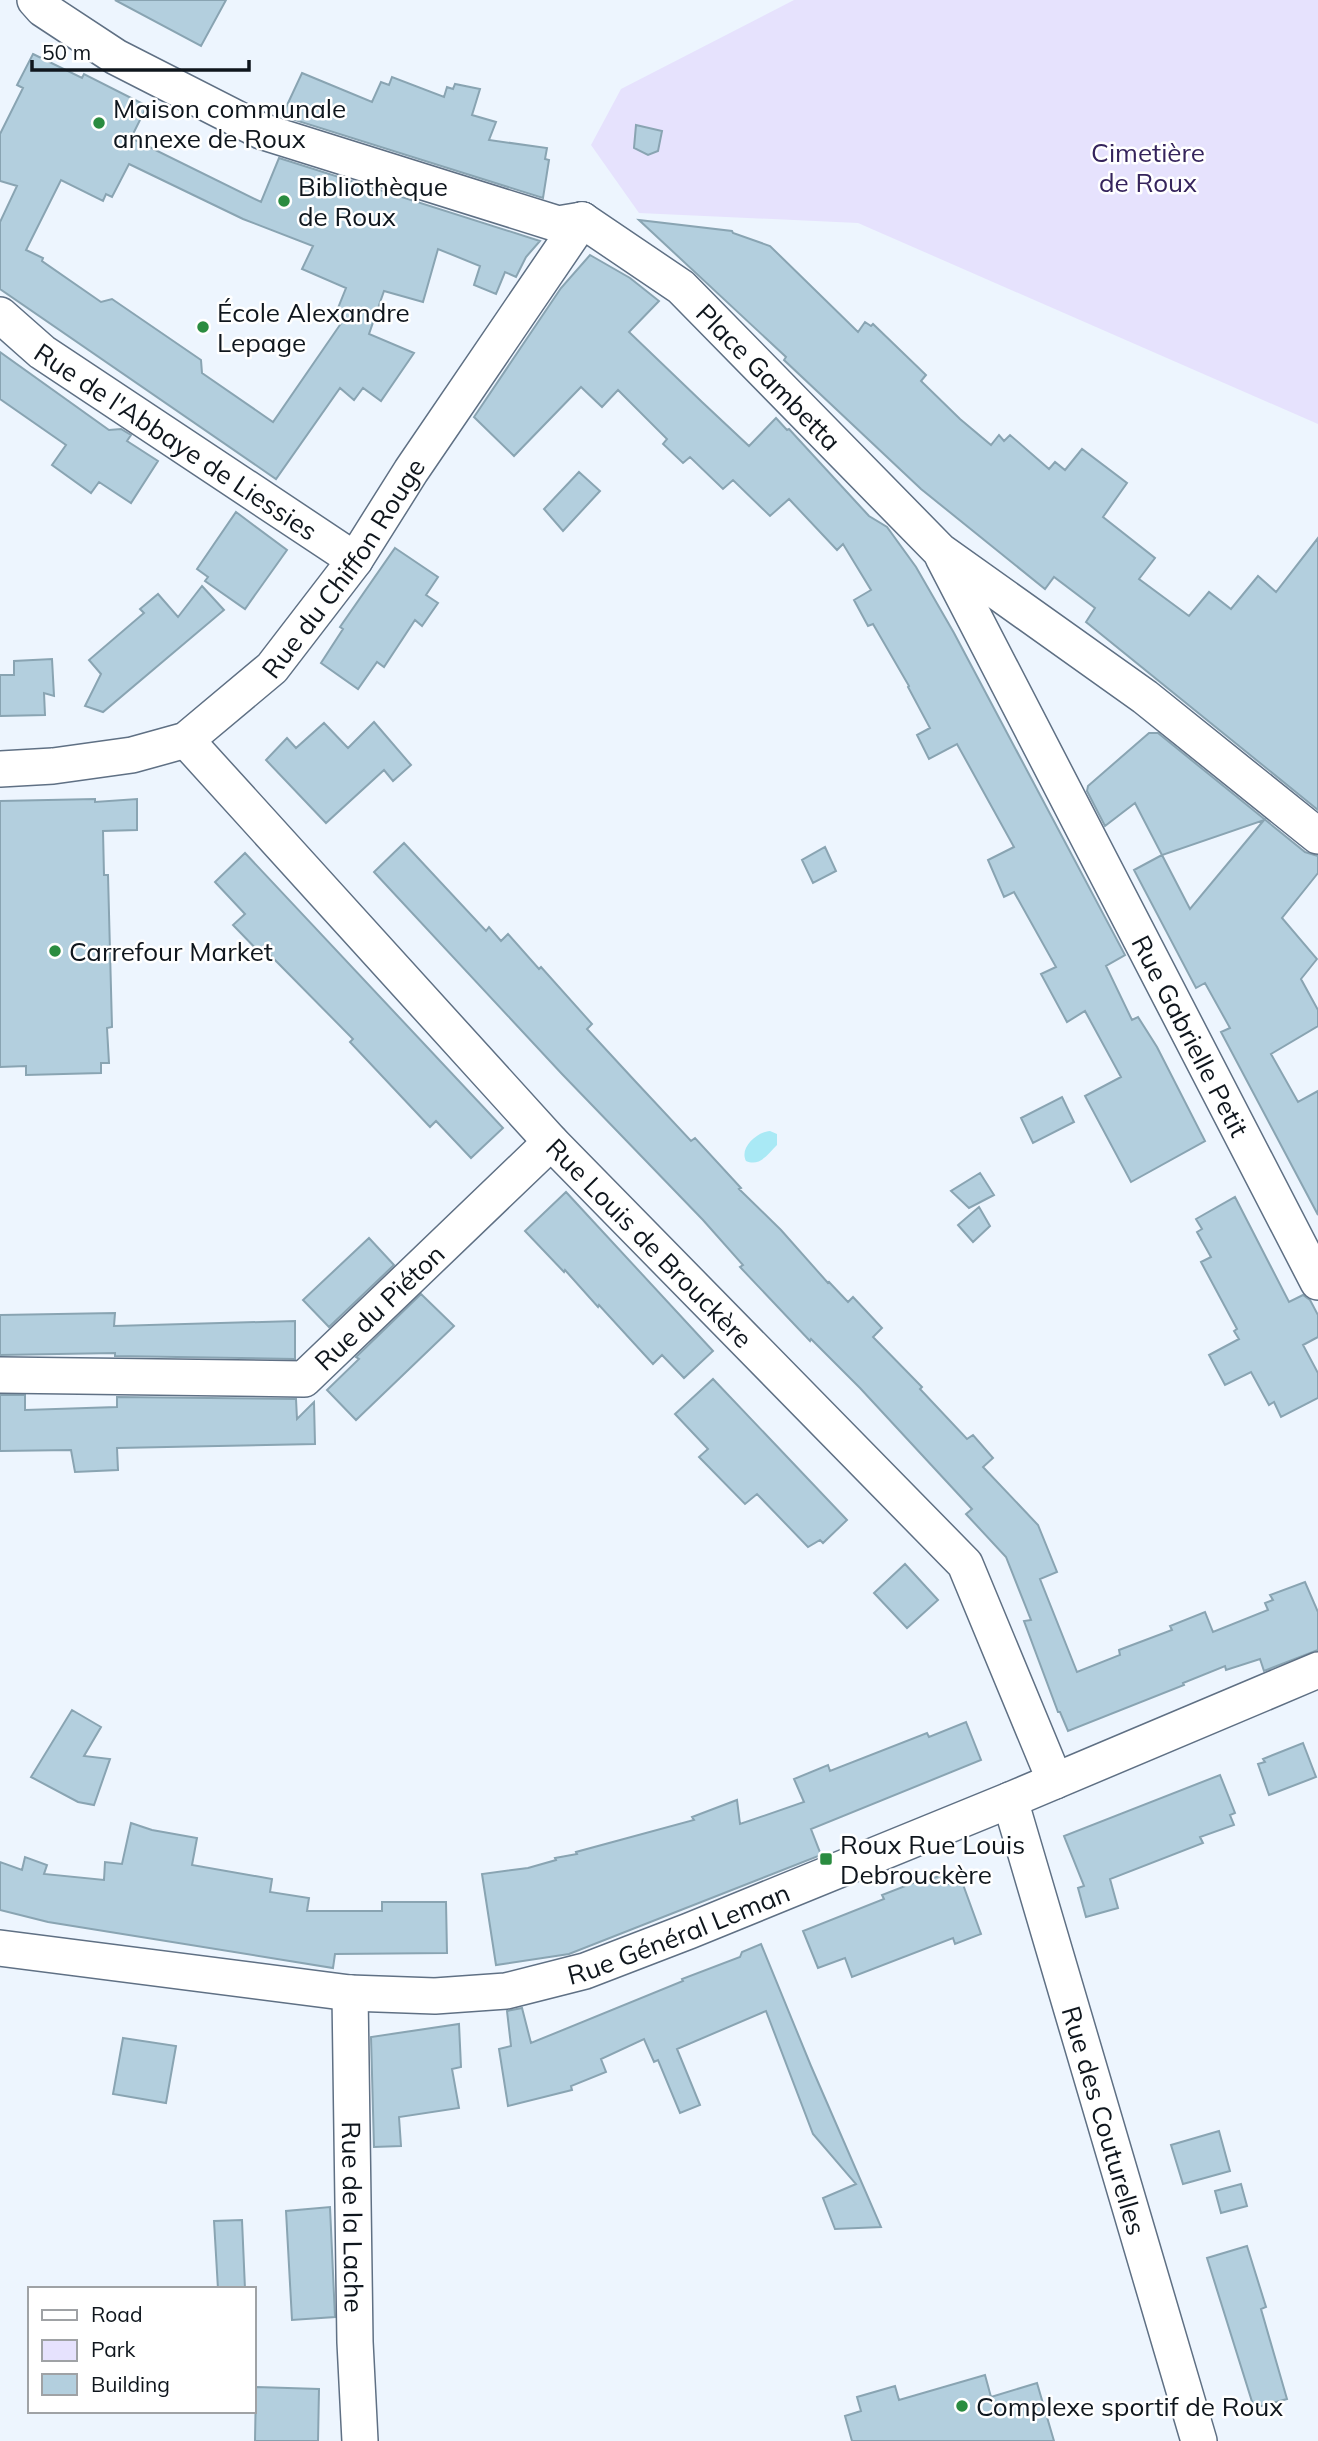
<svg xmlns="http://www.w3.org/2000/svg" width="1318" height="2441" font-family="Mulish,sans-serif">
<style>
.green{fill:#e6e2fd}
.water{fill:#a9e9f5}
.building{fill:#b3cfde;stroke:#89a4b2;stroke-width:2;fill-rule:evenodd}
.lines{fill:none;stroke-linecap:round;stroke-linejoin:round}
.minor-casing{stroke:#5f7084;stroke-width:38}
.minor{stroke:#fff;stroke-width:35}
.poi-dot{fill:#2a8c40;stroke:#fff;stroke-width:2.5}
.labels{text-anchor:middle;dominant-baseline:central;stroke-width:5;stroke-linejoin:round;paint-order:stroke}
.poi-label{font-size:26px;fill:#0f161d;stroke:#fff;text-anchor:start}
.park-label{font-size:26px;fill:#35245c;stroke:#fff}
.street-label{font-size:26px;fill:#0f161d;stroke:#fff}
</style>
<rect width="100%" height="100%" fill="#edf5fe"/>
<!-- green -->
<path class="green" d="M 794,0 L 1318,0 L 1318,424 L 858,223 L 639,213 L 591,145 L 621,89 Z"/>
<!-- water -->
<path class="water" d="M 770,1131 L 777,1134 L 777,1145 C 768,1154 760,1167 746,1161 C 739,1148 757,1132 770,1131 Z"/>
<!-- building -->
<path class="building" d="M 115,0 L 226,0 L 201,46 Z
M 33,54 L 82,78 L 84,74 L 147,106 L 131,138 L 261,202 L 279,158 L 540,241 L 526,257 L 516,277 L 505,272 L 496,294 L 474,285 L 480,266 L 438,249 L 423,302 L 384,291 L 369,334 L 414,353 L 381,401 L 363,388 L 354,400 L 340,388 L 276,479 L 0,289 L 0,222 L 17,186 L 0,181 L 0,134 L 23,88 L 17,85 ZM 129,164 L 243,219 L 313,246 L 302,269 L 346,288 L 334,318 L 342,322 L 273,422 L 202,373 L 201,360 L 112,299 L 101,302 L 42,261 L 43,258 L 26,250 L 61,180 L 103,201 L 106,194 L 112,197 Z
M 302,73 L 372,102 L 381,82 L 389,85 L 392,77 L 444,97 L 447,87 L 453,89 L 455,84 L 480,89 L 472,115 L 496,122 L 489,140 L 547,148 L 545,159 L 549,160 L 543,198 L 282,116 Z
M 636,125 L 662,131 L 658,151 L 648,155 L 634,148 Z
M 639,220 L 732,231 L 733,233 L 770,246 L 858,332 L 865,322 L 871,326 L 873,324 L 926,375 L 921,381 L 960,419 L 991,445 L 999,435 L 1004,441 L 1010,435 L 1049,469 L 1055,462 L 1065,470 L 1082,449 L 1127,483 L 1103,517 L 1155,558 L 1139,579 L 1189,616 L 1209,592 L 1231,609 L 1258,576 L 1276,592 L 1318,538 L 1318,810 L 1086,622 L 1095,608 L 1054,577 L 1045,589 L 921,489 L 784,360 L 786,357 Z
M 590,255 L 630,278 L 659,301 L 629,332 L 702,402 L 749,446 L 776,418 L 787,430 L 789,429 L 869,516 L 887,527 L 916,567 L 954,633 L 1125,955 L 1106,966 L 1132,1020 L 1138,1017 L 1157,1047 L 1205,1141 L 1131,1182 L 1085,1096 L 1121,1077 L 1085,1011 L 1067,1022 L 1041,974 L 1056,967 L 1014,892 L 1004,897 L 988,860 L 1014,847 L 957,744 L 929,759 L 917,735 L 930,728 L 908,687 L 909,686 L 873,624 L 868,626 L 854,600 L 871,590 L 843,544 L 837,550 L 789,499 L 770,516 L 733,480 L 723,489 L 690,457 L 683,463 L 663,444 L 667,439 L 618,390 L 602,407 L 581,387 L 514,456 L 474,417 L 561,288 Z
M 0,352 L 109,430 L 121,429 L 131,435 L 127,441 L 158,461 L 131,503 L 99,482 L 91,493 L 52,465 L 66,445 L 0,399 Z
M 579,472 L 600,491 L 563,531 L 544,509 Z
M 236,512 L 287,550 L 245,609 L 205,581 L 208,577 L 197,569 Z
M 395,548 L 438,577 L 426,595 L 438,603 L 422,626 L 415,620 L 384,667 L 377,662 L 358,689 L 321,663 L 343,629 L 340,627 Z
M 202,586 L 224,610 L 103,712 L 85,706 L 101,674 L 89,660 L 144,613 L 140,609 L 158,594 L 178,617 Z
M 52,659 L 54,696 L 44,693 L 45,715 L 0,716 L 0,675 L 14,675 L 14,661 Z
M 374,722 L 411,765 L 393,781 L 384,770 L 326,823 L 266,760 L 287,738 L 296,748 L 324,723 L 348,748 Z
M 1149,733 L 1158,733 L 1305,852 L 1318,856 L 1318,873 L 1282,918 L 1317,959 L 1301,979 L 1318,1010 L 1318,1026 L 1271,1054 L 1298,1102 L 1318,1091 L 1318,1215 L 1221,1032 L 1230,1028 L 1205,983 L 1196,988 L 1134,870 L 1162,855 L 1135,803 L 1105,826 L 1087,791 L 1088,786 ZM 1264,820 L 1190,909 L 1162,855 Z
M 95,799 L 95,802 L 137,799 L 137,830 L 103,831 L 104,875 L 108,875 L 112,1027 L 107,1028 L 109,1063 L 101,1063 L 101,1073 L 26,1075 L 26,1066 L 0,1067 L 0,801 Z
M 404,843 L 486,931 L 489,927 L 501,941 L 508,934 L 539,969 L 541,967 L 592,1024 L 587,1029 L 635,1081 L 691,1141 L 695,1138 L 741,1188 L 739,1189 L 781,1230 L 828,1283 L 829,1282 L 848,1302 L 853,1297 L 882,1328 L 873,1337 L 922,1387 L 920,1389 L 967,1439 L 973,1435 L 993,1458 L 983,1467 L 1038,1525 L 1057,1572 L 1040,1579 L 1077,1672 L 1120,1655 L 1119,1650 L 1172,1630 L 1170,1626 L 1205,1612 L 1213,1632 L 1268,1610 L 1265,1603 L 1273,1600 L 1270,1595 L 1305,1582 L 1318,1612 L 1318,1650 L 1264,1671 L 1260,1659 L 1226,1670 L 1225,1666 L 1183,1683 L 1184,1685 L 1068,1731 L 1060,1712 L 1058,1712 L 1024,1621 L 1031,1620 L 1006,1557 L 966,1514 L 972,1509 L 860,1388 L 811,1339 L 810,1341 L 740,1267 L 743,1265 L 703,1220 L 562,1074 L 374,872 Z
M 825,847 L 836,871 L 813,883 L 802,860 Z
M 245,853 L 503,1128 L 471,1158 L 436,1121 L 430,1127 L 350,1042 L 353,1039 L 270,955 L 266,959 L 233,925 L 245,914 L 215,882 Z
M 1062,1097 L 1074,1122 L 1033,1143 L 1021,1118 Z
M 980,1173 L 994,1195 L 969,1208 L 951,1191 Z
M 566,1192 L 713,1351 L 684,1378 L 662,1355 L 653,1364 L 599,1305 L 598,1307 L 565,1270 L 564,1272 L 525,1231 Z
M 1235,1197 L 1289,1302 L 1303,1295 L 1310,1300 L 1318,1315 L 1318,1337 L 1303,1345 L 1318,1373 L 1318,1398 L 1281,1417 L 1274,1402 L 1269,1405 L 1251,1372 L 1225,1385 L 1209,1355 L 1239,1339 L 1234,1331 L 1237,1329 L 1201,1262 L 1211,1257 L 1197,1232 L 1202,1229 L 1196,1219 Z
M 979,1207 L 990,1226 L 973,1242 L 958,1225 Z
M 369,1238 L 394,1265 L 329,1327 L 303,1300 Z
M 421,1294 L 454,1326 L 356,1420 L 327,1390 L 359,1359 L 356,1357 Z
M 115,1313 L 114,1326 L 295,1321 L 295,1359 L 115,1356 L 115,1353 L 0,1355 L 0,1315 Z
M 713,1379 L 847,1520 L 823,1543 L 820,1540 L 808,1547 L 757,1494 L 745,1504 L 699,1457 L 708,1449 L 675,1414 Z
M 0,1395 L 25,1395 L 25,1410 L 117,1407 L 117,1397 L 296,1399 L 297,1419 L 314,1402 L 315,1444 L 117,1448 L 118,1470 L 75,1472 L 71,1450 L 0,1451 Z
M 905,1564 L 938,1600 L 907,1628 L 874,1593 Z
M 72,1710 L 101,1727 L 84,1756 L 110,1759 L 94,1805 L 78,1802 L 31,1777 Z
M 966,1722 L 981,1760 L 811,1829 L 821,1855 L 569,1954 L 496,1965 L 482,1874 L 528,1868 L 556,1860 L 555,1858 L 577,1854 L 576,1852 L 694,1820 L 692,1817 L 737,1800 L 740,1824 L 804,1802 L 794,1779 L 828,1765 L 830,1771 L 927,1733 L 929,1737 Z
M 1303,1743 L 1316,1777 L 1269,1795 L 1258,1764 L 1265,1762 L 1263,1759 Z
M 1220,1775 L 1235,1813 L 1230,1815 L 1234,1825 L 1200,1837 L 1203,1843 L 1110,1879 L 1118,1908 L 1086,1917 L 1078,1888 L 1084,1886 L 1064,1836 Z
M 131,1823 L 152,1830 L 197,1838 L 192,1865 L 272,1879 L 270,1892 L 309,1898 L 307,1911 L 382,1911 L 382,1902 L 446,1902 L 447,1953 L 335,1954 L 333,1968 L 48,1922 L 0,1910 L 0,1862 L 22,1870 L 25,1857 L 47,1865 L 44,1874 L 104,1880 L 105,1862 L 122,1864 Z
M 942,1875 L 946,1885 L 961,1879 L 981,1934 L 955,1944 L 953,1938 L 852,1977 L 845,1958 L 818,1968 L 803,1931 L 884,1899 L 882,1895 L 918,1881 L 919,1883 Z
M 761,1944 L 811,2066 L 881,2227 L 835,2229 L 823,2198 L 856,2184 L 813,2134 L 766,2011 L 677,2049 L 700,2105 L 680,2113 L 658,2060 L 654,2062 L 644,2039 L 601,2059 L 606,2072 L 571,2086 L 572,2090 L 508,2106 L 499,2049 L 511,2046 L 507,2011 L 522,2008 L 531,2043 L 683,1981 L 682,1979 L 740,1957 L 742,1952 Z
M 459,2024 L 461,2067 L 452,2069 L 459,2108 L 399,2117 L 401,2146 L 374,2147 L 371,2037 Z
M 123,2038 L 176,2046 L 166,2103 L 113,2094 Z
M 1219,2131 L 1230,2171 L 1183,2184 L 1171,2145 Z
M 1241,2184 L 1247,2206 L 1221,2213 L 1215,2191 Z
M 330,2207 L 335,2317 L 292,2320 L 286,2211 Z
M 242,2220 L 245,2289 L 218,2289 L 214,2221 Z
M 1247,2246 L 1266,2307 L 1261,2309 L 1287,2399 L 1254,2408 L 1207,2258 Z
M 985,2375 L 991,2397 L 1037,2383 L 1054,2441 L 852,2441 L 845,2416 L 861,2411 L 857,2397 L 895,2386 L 899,2400 Z
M 256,2387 L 319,2389 L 318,2441 L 255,2441 Z"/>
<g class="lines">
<defs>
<g id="minor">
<path d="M 35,0 L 43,9 L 116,57 L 261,131 L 558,224 L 582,220"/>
<path id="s1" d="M 582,220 L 681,287 L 940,551 L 1145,697 L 1318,836"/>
<path id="s2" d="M 0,315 L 42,352 L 355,560"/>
<path id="s3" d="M 943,557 L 1318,1282"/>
<path id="s4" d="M 186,740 L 551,1142 L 965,1564 L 1055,1781"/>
<path id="s5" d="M 0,769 L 53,766 L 132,755 L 186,740 L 272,668 L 355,560 L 411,471 L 582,220"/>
<path id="s6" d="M 0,1375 L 304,1379 L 551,1142"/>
<path id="s7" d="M 1010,1800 L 1199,2441"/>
<path id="s8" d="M 0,1948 L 350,1993 L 435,1996 L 506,1991 L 585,1971 L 689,1931 L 1010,1800 L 1318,1670"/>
<path id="s9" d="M 350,1993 L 355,2342 L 360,2441"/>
</g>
</defs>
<!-- minor casing -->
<use href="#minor" class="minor-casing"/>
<!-- minor -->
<use href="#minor" class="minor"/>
</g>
<!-- markers -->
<g class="poi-dot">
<circle cx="99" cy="123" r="7"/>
<circle cx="284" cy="201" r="7"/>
<circle cx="203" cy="327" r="7"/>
<circle cx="55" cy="951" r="7"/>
<rect x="819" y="1852" width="14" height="14" rx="3.5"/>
<circle cx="962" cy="2406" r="7"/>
</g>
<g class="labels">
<!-- poi labels -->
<g class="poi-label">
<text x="113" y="108">Maison communale<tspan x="113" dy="30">annexe de Roux</tspan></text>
<text x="298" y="186">Bibliothèque<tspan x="298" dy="30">de Roux</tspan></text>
<text x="217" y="312">École Alexandre<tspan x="217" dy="30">Lepage</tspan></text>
<text x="69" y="951">Carrefour Market</text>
<text x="840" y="1844">Roux Rue Louis<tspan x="840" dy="30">Debrouckère</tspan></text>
<text x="976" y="2406">Complexe sportif de Roux</text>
</g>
<!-- park labels -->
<g class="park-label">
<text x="1148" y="152">Cimetière<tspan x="1148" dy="30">de Roux</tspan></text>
</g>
<!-- street labels -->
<g class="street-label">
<text stroke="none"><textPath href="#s1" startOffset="245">Place Gambetta</textPath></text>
<text stroke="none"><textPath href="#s2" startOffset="217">Rue de l'Abbaye de Liessies</textPath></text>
<text stroke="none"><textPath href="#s5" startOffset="424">Rue du Chiffon Rouge</textPath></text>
<text stroke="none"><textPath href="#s3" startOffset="539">Rue Gabrielle Petit</textPath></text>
<text stroke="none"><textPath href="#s4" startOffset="684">Rue Louis de Brouckère</textPath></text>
<text stroke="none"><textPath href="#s6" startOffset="408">Rue du Piéton</textPath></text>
<text stroke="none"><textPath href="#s8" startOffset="691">Rue Général Leman</textPath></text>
<text stroke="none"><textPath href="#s7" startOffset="334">Rue des Couturelles</textPath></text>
<text stroke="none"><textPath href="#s9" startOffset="224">Rue de la Lache</textPath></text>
</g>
</g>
<!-- legend -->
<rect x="28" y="2287" width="228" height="126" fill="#ffffff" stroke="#9fa2a5" stroke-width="2"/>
<rect x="42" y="2310" width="35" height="10" fill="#ffffff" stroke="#9fa2a5" stroke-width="2"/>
<text x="91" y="2322" font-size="21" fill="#0f161d">Road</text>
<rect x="42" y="2340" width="35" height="21" fill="#e6e2fd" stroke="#9fa2a5" stroke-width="2"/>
<text x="91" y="2357" font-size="21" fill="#0f161d">Park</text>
<rect x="42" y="2374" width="35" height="21" fill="#b3cfde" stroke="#9fa2a5" stroke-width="2"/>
<text x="91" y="2392" font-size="21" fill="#0f161d">Building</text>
<!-- scale -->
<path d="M32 60v10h217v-10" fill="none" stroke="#0f161d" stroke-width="3.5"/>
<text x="42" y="60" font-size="21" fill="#0f161d" stroke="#ffffff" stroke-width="5" paint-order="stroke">50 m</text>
</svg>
